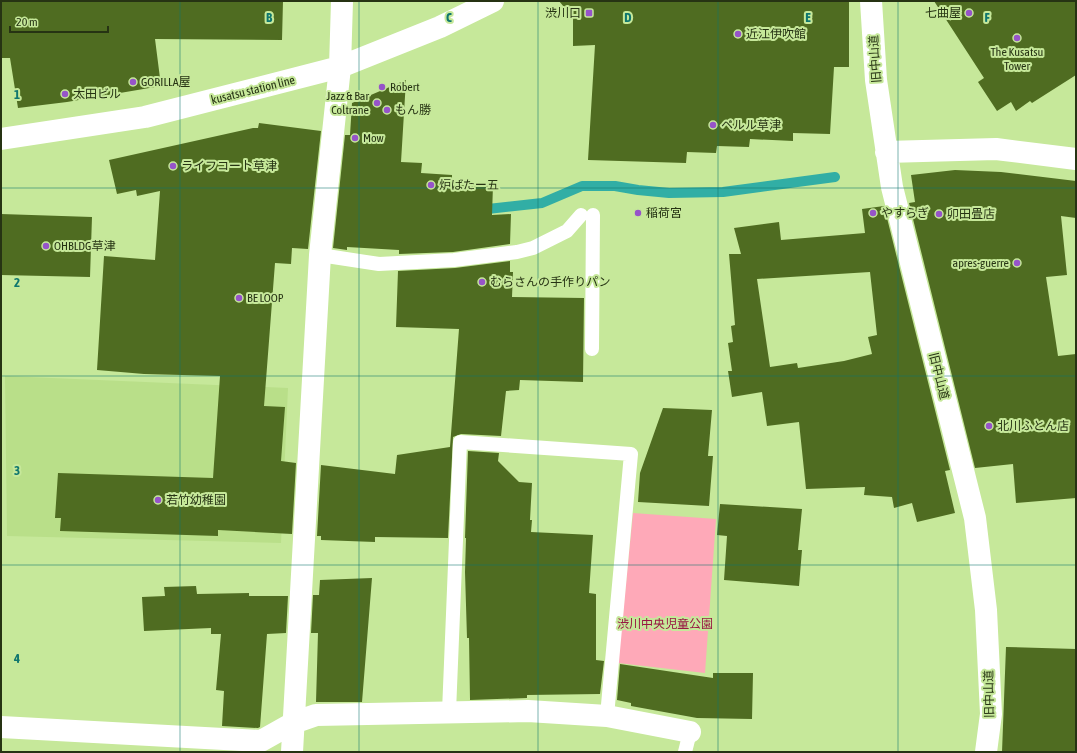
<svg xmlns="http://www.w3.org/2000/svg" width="1077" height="753" font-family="'Asap Condensed','Noto Sans JP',sans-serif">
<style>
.built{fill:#b9df89}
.green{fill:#fea9b8}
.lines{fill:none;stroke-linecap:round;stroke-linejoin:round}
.stream{stroke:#31aea5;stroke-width:10}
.building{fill:#4f6c21;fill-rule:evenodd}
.lane{stroke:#fff;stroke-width:14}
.street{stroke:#fff;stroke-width:22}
.secondary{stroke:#fff;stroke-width:22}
.grid{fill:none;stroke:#0f766e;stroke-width:1;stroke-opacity:0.55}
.poi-dot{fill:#9654c9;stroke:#c6e89a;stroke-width:1.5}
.labels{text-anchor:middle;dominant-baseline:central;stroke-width:4;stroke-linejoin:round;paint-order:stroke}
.poi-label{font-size:12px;fill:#263313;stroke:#c6e89a;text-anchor:start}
.street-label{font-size:12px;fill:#263313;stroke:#c6e89a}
.park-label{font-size:12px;fill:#981743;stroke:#c6e89a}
.grid-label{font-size:13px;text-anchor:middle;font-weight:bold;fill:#0f766e;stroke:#c6e89a;stroke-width:4;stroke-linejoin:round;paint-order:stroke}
</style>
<rect width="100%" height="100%" fill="#c6e89a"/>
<!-- built -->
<path class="built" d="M 5,376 L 288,388 L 281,543 L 7,536 Z"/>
<!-- green -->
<path class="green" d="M 633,513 L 716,519 L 705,673 L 618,663 Z"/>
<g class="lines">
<!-- stream -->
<path class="stream" d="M 479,210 L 542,203 L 582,186 L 615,186 L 638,190 L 669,193 L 723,192 L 835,177"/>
</g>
<!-- building -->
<path class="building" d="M 1,1 L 283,1 L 282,40 L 155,39 L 161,86 L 67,102 L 18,108 L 10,58 L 1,58 Z
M 559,1 L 849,1 L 849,67 L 834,67 L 830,134 L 793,133 L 793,141 L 750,139 L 749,147 L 717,146 L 716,153 L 687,152 L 686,163 L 588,160 L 595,45 L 573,46 L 573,18 Z
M 934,1 L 1076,1 L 1076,75 L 1032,103 L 1030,101 L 1016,111 L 1011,102 L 997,111 L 978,82 L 984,78 Z
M 406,80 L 401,162 L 422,163 L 421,173 L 452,175 L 452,185 L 493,185 L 492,215 L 511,214 L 510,244 L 453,252 L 399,254 L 399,250 L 347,247 L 347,250 L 333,248 L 345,135 L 350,135 L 352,103 Z
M 259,123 L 321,131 L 308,249 L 292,248 L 291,264 L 275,263 L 264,406 L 285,407 L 281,461 L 296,463 L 292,534 L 218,530 L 218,536 L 60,531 L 61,518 L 55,518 L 58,473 L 213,478 L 220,376 L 144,374 L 97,370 L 104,256 L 155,260 L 160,191 L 137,196 L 136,190 L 117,194 L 109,160 L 253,128 L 258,128 Z
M 955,170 L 1001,172 L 1076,181 L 1076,218 L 1061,216 L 1067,275 L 1046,277 L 1058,356 L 1076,354 L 1076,498 L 1016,503 L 1013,464 L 975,468 L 909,203 L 915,202 L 911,175 Z
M 884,206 L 950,470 L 945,471 L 955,513 L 917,522 L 912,503 L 894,508 L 892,497 L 864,495 L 865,487 L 806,489 L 799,422 L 767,426 L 762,392 L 732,397 L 728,371 L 732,371 L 728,343 L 733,342 L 731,326 L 735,325 L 729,254 L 741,254 L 734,228 L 779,222 L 781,240 L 865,233 L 862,209 ZM 870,272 L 877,335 L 868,337 L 872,354 L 844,361 L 798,368 L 797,363 L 770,367 L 757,279 Z
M 1,214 L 92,217 L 90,277 L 1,275 Z
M 510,261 L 510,272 L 513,272 L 512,297 L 584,298 L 583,382 L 520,380 L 519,390 L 506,391 L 501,436 L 461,434 L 453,437 L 448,538 L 375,537 L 375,542 L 321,540 L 321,536 L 317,536 L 321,465 L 395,474 L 397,455 L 450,447 L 459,329 L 396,327 L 398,271 L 455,268 Z
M 663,408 L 712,410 L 708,456 L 713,456 L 709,506 L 638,502 L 640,473 Z
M 468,451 L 499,453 L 498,461 L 519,482 L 532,483 L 530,520 L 532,520 L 531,532 L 593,535 L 589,593 L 596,594 L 596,660 L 604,661 L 600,694 L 527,695 L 527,698 L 470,700 L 469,638 L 467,638 L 465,572 L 466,538 L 465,538 Z
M 720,504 L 802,509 L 798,550 L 802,550 L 799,586 L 724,580 L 727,536 L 717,535 Z
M 372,578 L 362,702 L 316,702 L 318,633 L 311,633 L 313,595 L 319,595 L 320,580 Z
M 196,586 L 197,594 L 249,593 L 249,596 L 288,596 L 286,633 L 267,634 L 260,727 L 258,728 L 222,726 L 224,691 L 216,690 L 221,634 L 211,634 L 211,628 L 144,631 L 142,597 L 165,596 L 164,587 Z
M 1006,647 L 1076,649 L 1076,752 L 1002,752 Z
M 620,664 L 713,678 L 713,673 L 753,673 L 752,719 L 697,718 L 631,706 L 631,703 L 617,700 Z"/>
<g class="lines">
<!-- lane -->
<path class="lane" d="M 320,255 L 379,264 L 454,260 L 517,252 L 533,248 L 567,231 L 581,215
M 592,349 L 593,215
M 449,712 L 460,442 L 631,454 L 607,716
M 685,752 L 690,732"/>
<!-- street -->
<path class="street" d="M 871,1 L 876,80 L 892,187 L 975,518 L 986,610 L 991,714 L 986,752
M 886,152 L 996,149 L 1076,159
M 1,727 L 261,741 L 293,723 L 316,715 L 528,711 L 607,716 L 690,732
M 292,752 L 320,255 L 340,67"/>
<!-- secondary -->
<path class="secondary" d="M 340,67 L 342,1
M 1,139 L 145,117 L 340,67 L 440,27 L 493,1"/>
</g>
<!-- grid -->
<path class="grid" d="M 180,1 L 180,752M 359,1 L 359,752M 538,1 L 538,752M 718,1 L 718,752M 898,1 L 898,752M 1,188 L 1076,188M 1,376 L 1076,376M 1,565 L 1076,565"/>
<!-- markers -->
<g class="poi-dot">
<rect x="585" y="9" width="8" height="8" rx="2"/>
<circle cx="969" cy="13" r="4"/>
<circle cx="738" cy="34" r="4"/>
<circle cx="1017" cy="38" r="4"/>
<circle cx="133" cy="82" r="4"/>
<circle cx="382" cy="87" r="4"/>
<circle cx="65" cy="94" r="4"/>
<circle cx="377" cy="103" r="4"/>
<circle cx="387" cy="110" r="4"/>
<circle cx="713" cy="125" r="4"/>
<circle cx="355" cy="138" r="4"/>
<circle cx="173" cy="166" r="4"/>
<circle cx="431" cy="185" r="4"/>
<circle cx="638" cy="213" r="4"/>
<circle cx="873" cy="213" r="4"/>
<circle cx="939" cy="214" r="4"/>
<circle cx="46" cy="246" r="4"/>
<circle cx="1017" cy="263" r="4"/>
<circle cx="482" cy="282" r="4"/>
<circle cx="239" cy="298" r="4"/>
<circle cx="989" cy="426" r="4"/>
<circle cx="158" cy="500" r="4"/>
</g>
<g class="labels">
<!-- poi labels -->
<g class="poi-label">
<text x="581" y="13" text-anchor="end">渋川口</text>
<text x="961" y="13" text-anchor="end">七曲屋</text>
<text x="746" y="34">近江伊吹館</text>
<text x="1017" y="52" text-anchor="middle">The Kusatsu<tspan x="1017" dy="14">Tower</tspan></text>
<text x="141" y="82">GORILLA屋</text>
<text x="390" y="87">Robert</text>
<text x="73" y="94">太田ビル</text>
<text x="369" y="96" text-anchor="end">Jazz &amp; Bar<tspan x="369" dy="14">Coltrane</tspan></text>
<text x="395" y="110">もん勝</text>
<text x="721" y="125">ペルル草津</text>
<text x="363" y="138">Mow</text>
<text x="181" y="166">ライフコート草津</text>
<text x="439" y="185">炉ばたー五</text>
<text x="646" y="213">稲荷宮</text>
<text x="881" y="213">やすらぎ</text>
<text x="947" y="214">卯田畳店</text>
<text x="54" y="246">OHBLDG草津</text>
<text x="1009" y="263" text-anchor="end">apres-guerre</text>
<text x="490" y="282">むらさんの手作りパン</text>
<text x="247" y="298">BE LOOP</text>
<text x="997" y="426">北川ふとん店</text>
<text x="166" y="500">若竹幼稚園</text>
</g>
<!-- street labels -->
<g class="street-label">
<text transform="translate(875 59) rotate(-94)">旧中山道</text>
<text transform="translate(253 90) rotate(-14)">kusatsu station line</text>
<text transform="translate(939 376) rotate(76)">旧中山道</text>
<text transform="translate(989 694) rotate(-91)">旧中山道</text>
</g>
<!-- park labels -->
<g class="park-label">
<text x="665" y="624">渋川中央児童公園</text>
</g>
</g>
<g class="grid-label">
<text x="269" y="22">B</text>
<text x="449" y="22">C</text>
<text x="628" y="22">D</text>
<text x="808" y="22">E</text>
<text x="987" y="22">F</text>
<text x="17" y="99">1</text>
<text x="17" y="287">2</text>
<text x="17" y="475">3</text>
<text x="17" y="663">4</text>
</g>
<!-- border -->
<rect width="1077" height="753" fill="none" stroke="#263313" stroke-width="4"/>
<!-- scale -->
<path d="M10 26v6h98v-6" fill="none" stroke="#263313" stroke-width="2"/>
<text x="16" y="26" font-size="12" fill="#263313" stroke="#c6e89a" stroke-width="3" paint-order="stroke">20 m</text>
</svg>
